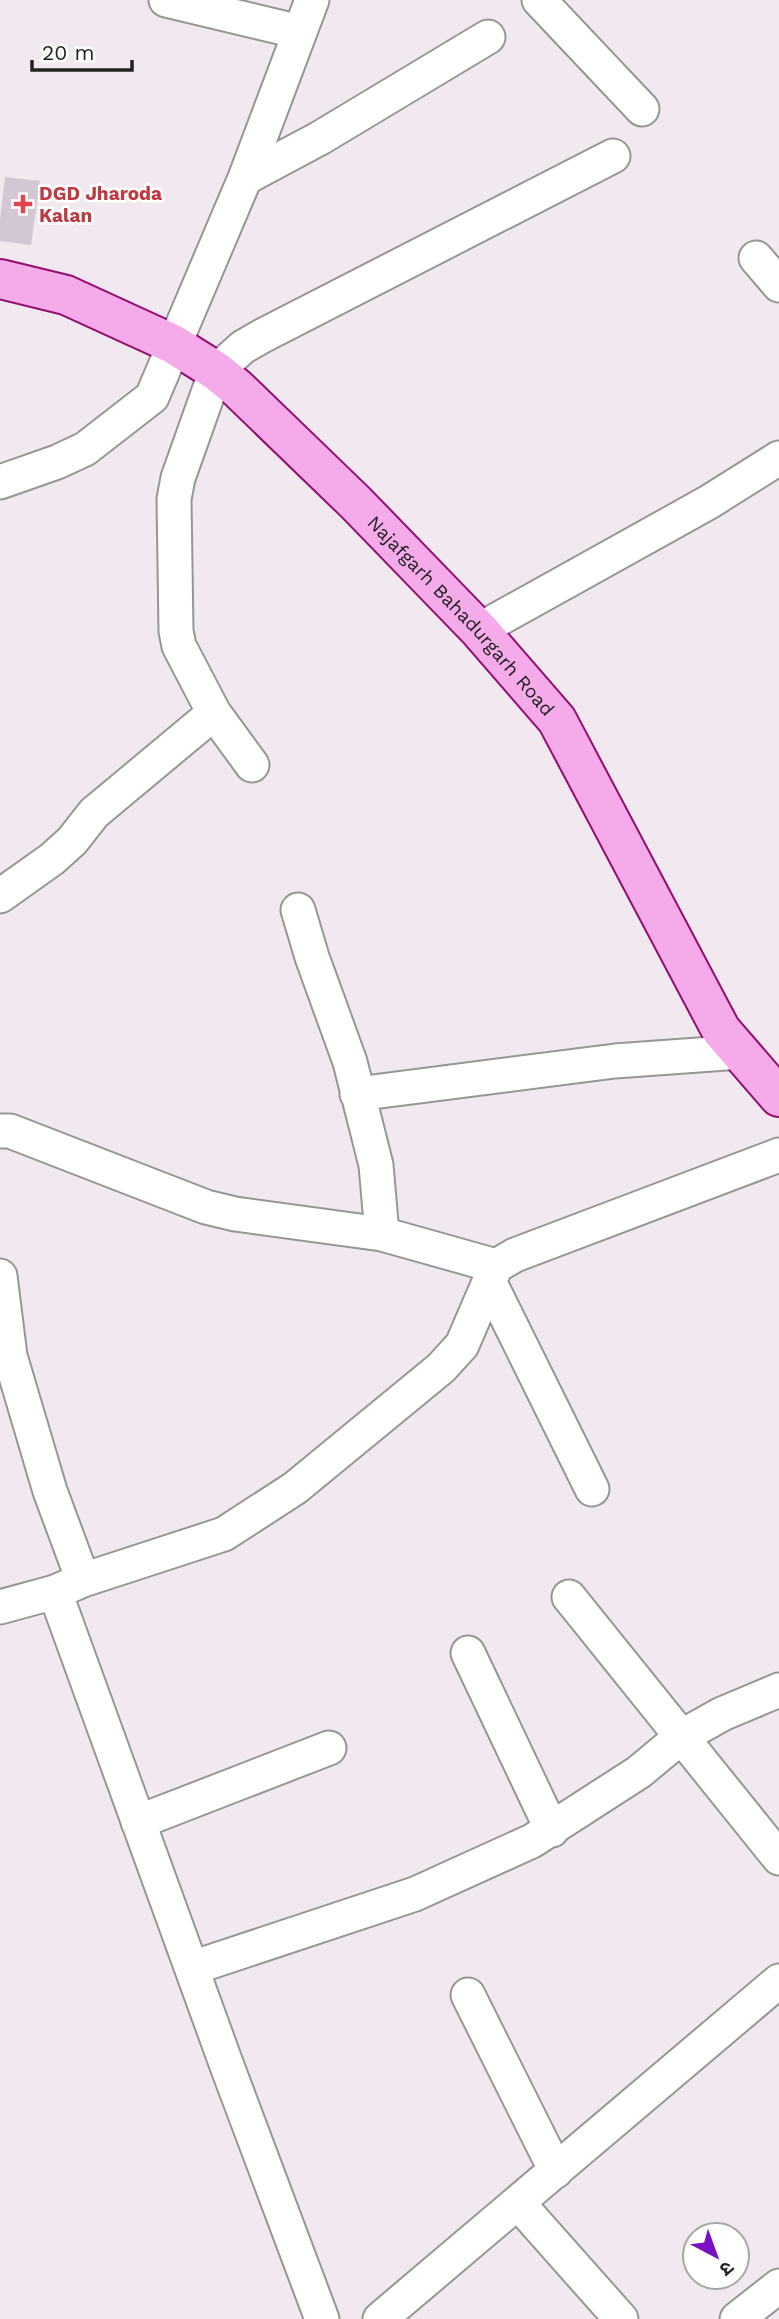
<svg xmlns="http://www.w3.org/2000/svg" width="779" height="2319" font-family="'Work Sans','Noto Sans Devanagari',sans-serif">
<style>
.building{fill:#d3c7d3}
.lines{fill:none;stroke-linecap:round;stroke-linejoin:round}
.minor-casing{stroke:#969696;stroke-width:37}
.major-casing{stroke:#930c70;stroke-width:42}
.minor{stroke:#fff;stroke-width:33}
.major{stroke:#f5aae9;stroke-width:38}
.health-dot{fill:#e0444e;stroke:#fff;stroke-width:2.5}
.labels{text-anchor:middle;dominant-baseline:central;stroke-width:5;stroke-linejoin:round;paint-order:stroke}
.health-label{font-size:19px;font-weight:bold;fill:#be3a42;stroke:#fff;text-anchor:start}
.street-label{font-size:19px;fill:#222;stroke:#fff}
</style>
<rect width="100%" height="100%" fill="#f1e9ef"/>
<!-- building -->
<path class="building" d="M 5,177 L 40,181 L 31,245 L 0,241 L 0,219 Z"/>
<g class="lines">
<defs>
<path id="minor" d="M 166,0 L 300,32
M 539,0 L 642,109
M 245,178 L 320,138 L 488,37
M 756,258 L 779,285
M 0,482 L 57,462 L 85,449 L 152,397 L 245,178 L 312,0
M 479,630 L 709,502 L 779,458
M 252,765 L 214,713 L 179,646 L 176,631 L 174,499 L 178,478 L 216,371 L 243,347 L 262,336 L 613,156
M 0,896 L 52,859 L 72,841 L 94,813 L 214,713
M 298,910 L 312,957 L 350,1062 L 376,1165 L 382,1234
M 357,1094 L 615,1061 L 740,1052
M 0,1131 L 10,1131 L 206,1207 L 235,1214 L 382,1234 L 496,1266
M 0,1276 L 10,1356 L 50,1491 L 83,1580
M 489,1281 L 592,1489
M 55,1592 L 227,2066 L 322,2319
M 569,1597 L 779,1858
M 0,1607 L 55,1592 L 83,1580 L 224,1534 L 295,1488 L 441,1368 L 462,1345 L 496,1266 L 515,1255 L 779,1155
M 468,1653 L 552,1830
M 138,1822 L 329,1748
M 192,1968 L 415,1894 L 532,1841 L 639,1772 L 681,1737 L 722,1714 L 779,1690
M 468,1995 L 556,2171
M 518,2203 L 621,2319
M 380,2319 L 779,1981
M 737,2319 L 779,2286"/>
<g id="major">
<path id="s1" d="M 0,279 L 66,295 L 173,344 L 216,371 L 237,388 L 356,503 L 479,630 L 557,720 L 721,1030 L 779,1097"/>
</g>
</defs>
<!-- minor casing -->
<use href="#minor" class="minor-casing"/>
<!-- major casing -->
<use href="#major" class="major-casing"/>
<!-- minor -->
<use href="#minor" class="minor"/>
<!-- major -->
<use href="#major" class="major"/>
</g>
<!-- markers -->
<path class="health-dot" d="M19.5 193.5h7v7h7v7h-7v7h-7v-7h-7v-7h7z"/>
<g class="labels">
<!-- health labels -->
<g class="health-label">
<text x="39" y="193">DGD Jharoda<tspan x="39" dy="22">Kalan</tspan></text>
</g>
<!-- street labels -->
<g class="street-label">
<text stroke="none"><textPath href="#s1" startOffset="583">Najafgarh Bahadurgarh Road</textPath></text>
</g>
</g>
<!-- north arrow -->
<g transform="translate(716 2256) rotate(139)"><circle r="33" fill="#ffffff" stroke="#a7a7a7" stroke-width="2"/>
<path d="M0-5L12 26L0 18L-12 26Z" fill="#7a10c3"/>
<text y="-10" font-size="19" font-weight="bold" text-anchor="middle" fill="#222222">उ</text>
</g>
<!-- scale -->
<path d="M32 60v10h100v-10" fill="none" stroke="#222222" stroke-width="3.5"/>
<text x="42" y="60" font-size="21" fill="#222222" stroke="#ffffff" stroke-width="5" paint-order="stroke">20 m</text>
</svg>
